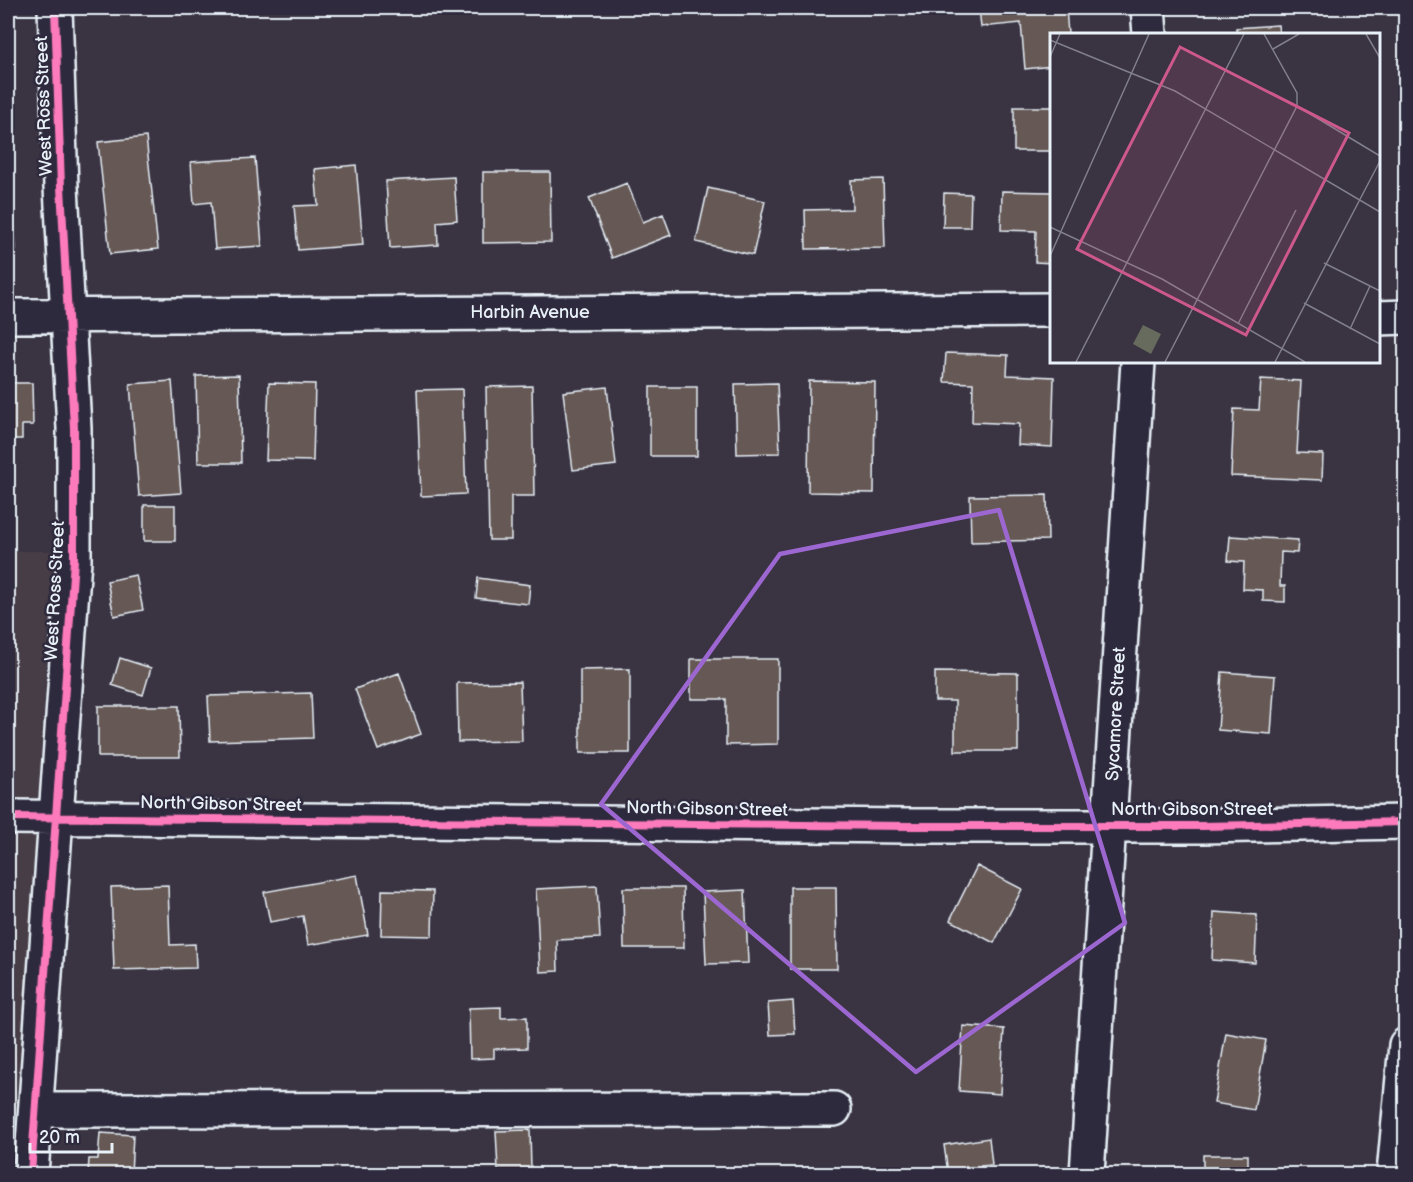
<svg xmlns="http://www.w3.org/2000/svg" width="1413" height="1182" font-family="'Balsamiq Sans',sans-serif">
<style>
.built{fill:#473e47}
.building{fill:#665854;stroke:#e8f1f8;stroke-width:1.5}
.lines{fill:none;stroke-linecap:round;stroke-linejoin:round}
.minor-casing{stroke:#e8f1f8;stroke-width:38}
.minor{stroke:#2f2a3d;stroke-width:33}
.cycleway-casing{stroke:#2f2a3d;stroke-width:11}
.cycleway{stroke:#fd7abc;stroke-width:8}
.marked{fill:none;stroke:#9c67d0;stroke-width:4.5;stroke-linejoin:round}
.labels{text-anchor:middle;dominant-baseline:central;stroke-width:5;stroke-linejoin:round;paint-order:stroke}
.street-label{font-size:18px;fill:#e8f1f8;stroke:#2f2a3d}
.inset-road{fill:none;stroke:#807f8b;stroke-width:1.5}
.view{fill:#cd598a;fill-opacity:0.15;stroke:#cd598a;stroke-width:3}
.inset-edge{fill:none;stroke:#e8f1f8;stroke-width:3}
</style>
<rect width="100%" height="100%" fill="#3a3342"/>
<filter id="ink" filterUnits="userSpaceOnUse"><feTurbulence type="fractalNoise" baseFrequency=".0167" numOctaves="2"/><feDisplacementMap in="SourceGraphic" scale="12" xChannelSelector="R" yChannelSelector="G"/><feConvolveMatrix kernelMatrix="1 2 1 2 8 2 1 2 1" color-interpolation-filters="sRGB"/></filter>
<g filter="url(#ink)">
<!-- built -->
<path class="built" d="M 8,551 L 53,551 L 16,1174 L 8,1174 Z"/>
<!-- building -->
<path class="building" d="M 979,8 L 1066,8 L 1068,34 L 1052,34 L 1052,66 L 1025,69 L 1021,23 L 981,27 Z
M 1278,25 L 1279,34 L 1236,34 L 1236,28 Z
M 1014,107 L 1052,107 L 1052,151 L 1014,151 Z
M 146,137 L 158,249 L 110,254 L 98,142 Z
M 8,152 L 10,152 L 16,249 L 8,249 Z
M 255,158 L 262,246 L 215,249 L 211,202 L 194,204 L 191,162 Z
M 356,165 L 363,245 L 298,250 L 294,206 L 318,205 L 315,169 Z
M 483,172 L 550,172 L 551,242 L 483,243 Z
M 454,177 L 457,220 L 437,222 L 438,245 L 390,248 L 386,181 Z
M 883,179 L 885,248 L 806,249 L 805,210 L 852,209 L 851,180 Z
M 627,183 L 643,222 L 663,214 L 671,235 L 612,258 L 589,198 Z
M 708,188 L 765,201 L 753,255 L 696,242 Z
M 1002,191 L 1052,192 L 1052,263 L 1035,262 L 1036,231 L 1001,230 Z
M 944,193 L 971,194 L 970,227 L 943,227 Z
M 946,353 L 1008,355 L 1007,375 L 1054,377 L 1052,447 L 1018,445 L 1019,424 L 972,422 L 973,383 L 944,382 Z
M 239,375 L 241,463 L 198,463 L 196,376 Z
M 1261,379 L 1301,381 L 1297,453 L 1323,454 L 1322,480 L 1231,476 L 1234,409 L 1259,410 Z
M 172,381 L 181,493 L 139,496 L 130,384 Z
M 809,381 L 875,382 L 874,493 L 808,492 Z
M 8,383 L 32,383 L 33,425 L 22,425 L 22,439 L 8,439 Z
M 269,383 L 315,384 L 313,461 L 266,460 Z
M 777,383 L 780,453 L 737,454 L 735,384 Z
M 532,386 L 534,496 L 511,496 L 511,540 L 489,540 L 486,387 Z
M 607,387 L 616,465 L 573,470 L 563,392 Z
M 650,387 L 697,387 L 697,456 L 650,456 Z
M 462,389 L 466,494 L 421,496 L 417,390 Z
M 1047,495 L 1048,540 L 971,542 L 970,496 Z
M 144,505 L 175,505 L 175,541 L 144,541 Z
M 1230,536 L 1298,540 L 1297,553 L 1281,552 L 1280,586 L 1285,586 L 1285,602 L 1263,601 L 1263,590 L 1243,589 L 1244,562 L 1228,561 Z
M 136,575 L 143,610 L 114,616 L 107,581 Z
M 478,578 L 530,585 L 528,604 L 476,598 Z
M 120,658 L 151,668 L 143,695 L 112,685 Z
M 691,659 L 778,659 L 778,744 L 726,745 L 726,699 L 691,699 Z
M 630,669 L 630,753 L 580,753 L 580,670 Z
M 935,672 L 1018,673 L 1018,751 L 955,751 L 955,701 L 935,701 Z
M 1222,672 L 1275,676 L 1271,734 L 1218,730 Z
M 399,673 L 421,734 L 378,750 L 355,689 Z
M 520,682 L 522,741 L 458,742 L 457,683 Z
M 311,693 L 313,738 L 210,741 L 208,696 Z
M 98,706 L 179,706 L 180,757 L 98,757 Z
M 977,866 L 1022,889 L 994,943 L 950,920 Z
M 357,875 L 368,935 L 308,945 L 303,916 L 270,922 L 264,892 Z
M 168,885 L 170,945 L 195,944 L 196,968 L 114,970 L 111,887 Z
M 597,886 L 600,938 L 557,940 L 558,971 L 540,972 L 536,889 Z
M 790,887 L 836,887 L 837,969 L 790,969 Z
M 623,888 L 683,888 L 684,948 L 624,948 Z
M 382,890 L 433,891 L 432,936 L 381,935 Z
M 745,890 L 748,963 L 706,964 L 703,892 Z
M 1214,912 L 1257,915 L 1255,963 L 1212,960 Z
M 793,1001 L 795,1034 L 770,1035 L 768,1003 Z
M 501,1007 L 501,1018 L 527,1017 L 527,1048 L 494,1049 L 494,1058 L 470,1059 L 469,1008 Z
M 963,1026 L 1004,1029 L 1000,1094 L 959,1091 Z
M 1226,1033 L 1266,1040 L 1254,1110 L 1214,1103 Z
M 530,1130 L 531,1170 L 498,1170 L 496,1131 Z
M 100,1133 L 133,1135 L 131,1174 L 85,1174 L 88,1174 L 89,1159 L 98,1159 Z
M 989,1138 L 992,1165 L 981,1166 L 982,1174 L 938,1174 L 948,1173 L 944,1145 Z
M 1203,1155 L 1248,1155 L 1248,1174 L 1203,1174 Z"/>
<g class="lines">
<defs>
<path id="minor" d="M 1148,8 L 1150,34
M 8,316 L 1052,310
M 1378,318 L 1406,317
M 8,817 L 908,826 L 1202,826 L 1406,822
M 36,1110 L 834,1109
M 31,1174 L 74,560 L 74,428 L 61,187 L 55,8
M 1087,1174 L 1138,362
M 1394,1174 L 1406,1045"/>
</defs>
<!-- minor casing -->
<use href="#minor" class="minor-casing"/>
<!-- minor -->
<use href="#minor" class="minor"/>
<defs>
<path id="cycleway" d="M 8,817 L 908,826 L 1202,826 L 1406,822
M 31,1174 L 74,560 L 74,428 L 61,187 L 55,8"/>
</defs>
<!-- cycleway casing -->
<use href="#cycleway" class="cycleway-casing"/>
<!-- cycleway -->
<use href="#cycleway" class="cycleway"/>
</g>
</g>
<!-- marked area -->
<path class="marked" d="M 999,510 L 1125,923 L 916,1072 L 601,804 L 780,554 Z"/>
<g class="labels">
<!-- street labels -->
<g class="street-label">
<text transform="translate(44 106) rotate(-92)">West Ross Street</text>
<text x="530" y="312">Harbin Avenue</text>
<text transform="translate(55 591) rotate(-87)">West Ross Street</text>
<text transform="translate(1116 714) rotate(-87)">Sycamore Street</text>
<text transform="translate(221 804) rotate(1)">North Gibson Street</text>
<text transform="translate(707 809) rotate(1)">North Gibson Street</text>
<text x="1192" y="809">North Gibson Street</text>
</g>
</g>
<!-- overview -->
<g transform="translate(1050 33)">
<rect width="330" height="330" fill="#3a3342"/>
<path d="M 93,292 L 111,301 L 101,321 L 83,311 Z" fill="#666b5e"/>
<path class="inset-road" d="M 316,1 L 330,25M 0,7 L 125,58 L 330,179M 223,16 L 249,1M 0,24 L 10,1M 247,73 L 330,123M 0,194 L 112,246 L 255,329M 0,223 L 99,1M 274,230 L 330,258M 254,270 L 330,311M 188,291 L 246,177M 300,296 L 320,253M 26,329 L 194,1M 115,329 L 247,73 L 247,60 L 214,1M 225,329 L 330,128"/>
<path class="view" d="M 130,14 L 299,100 L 196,302 L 27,216 Z"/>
<rect width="330" height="330" class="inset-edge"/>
</g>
<!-- margin -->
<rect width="1413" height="1182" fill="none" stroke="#2f2a3d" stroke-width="30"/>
<rect x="15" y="15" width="1383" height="1152" fill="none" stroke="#e8f1f8" stroke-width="2" filter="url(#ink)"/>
<!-- scale -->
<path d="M30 1143v9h82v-9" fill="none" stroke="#e8f1f8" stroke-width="3"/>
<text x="39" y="1143" font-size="18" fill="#e8f1f8" stroke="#2f2a3d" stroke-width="4.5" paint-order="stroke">20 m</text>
</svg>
